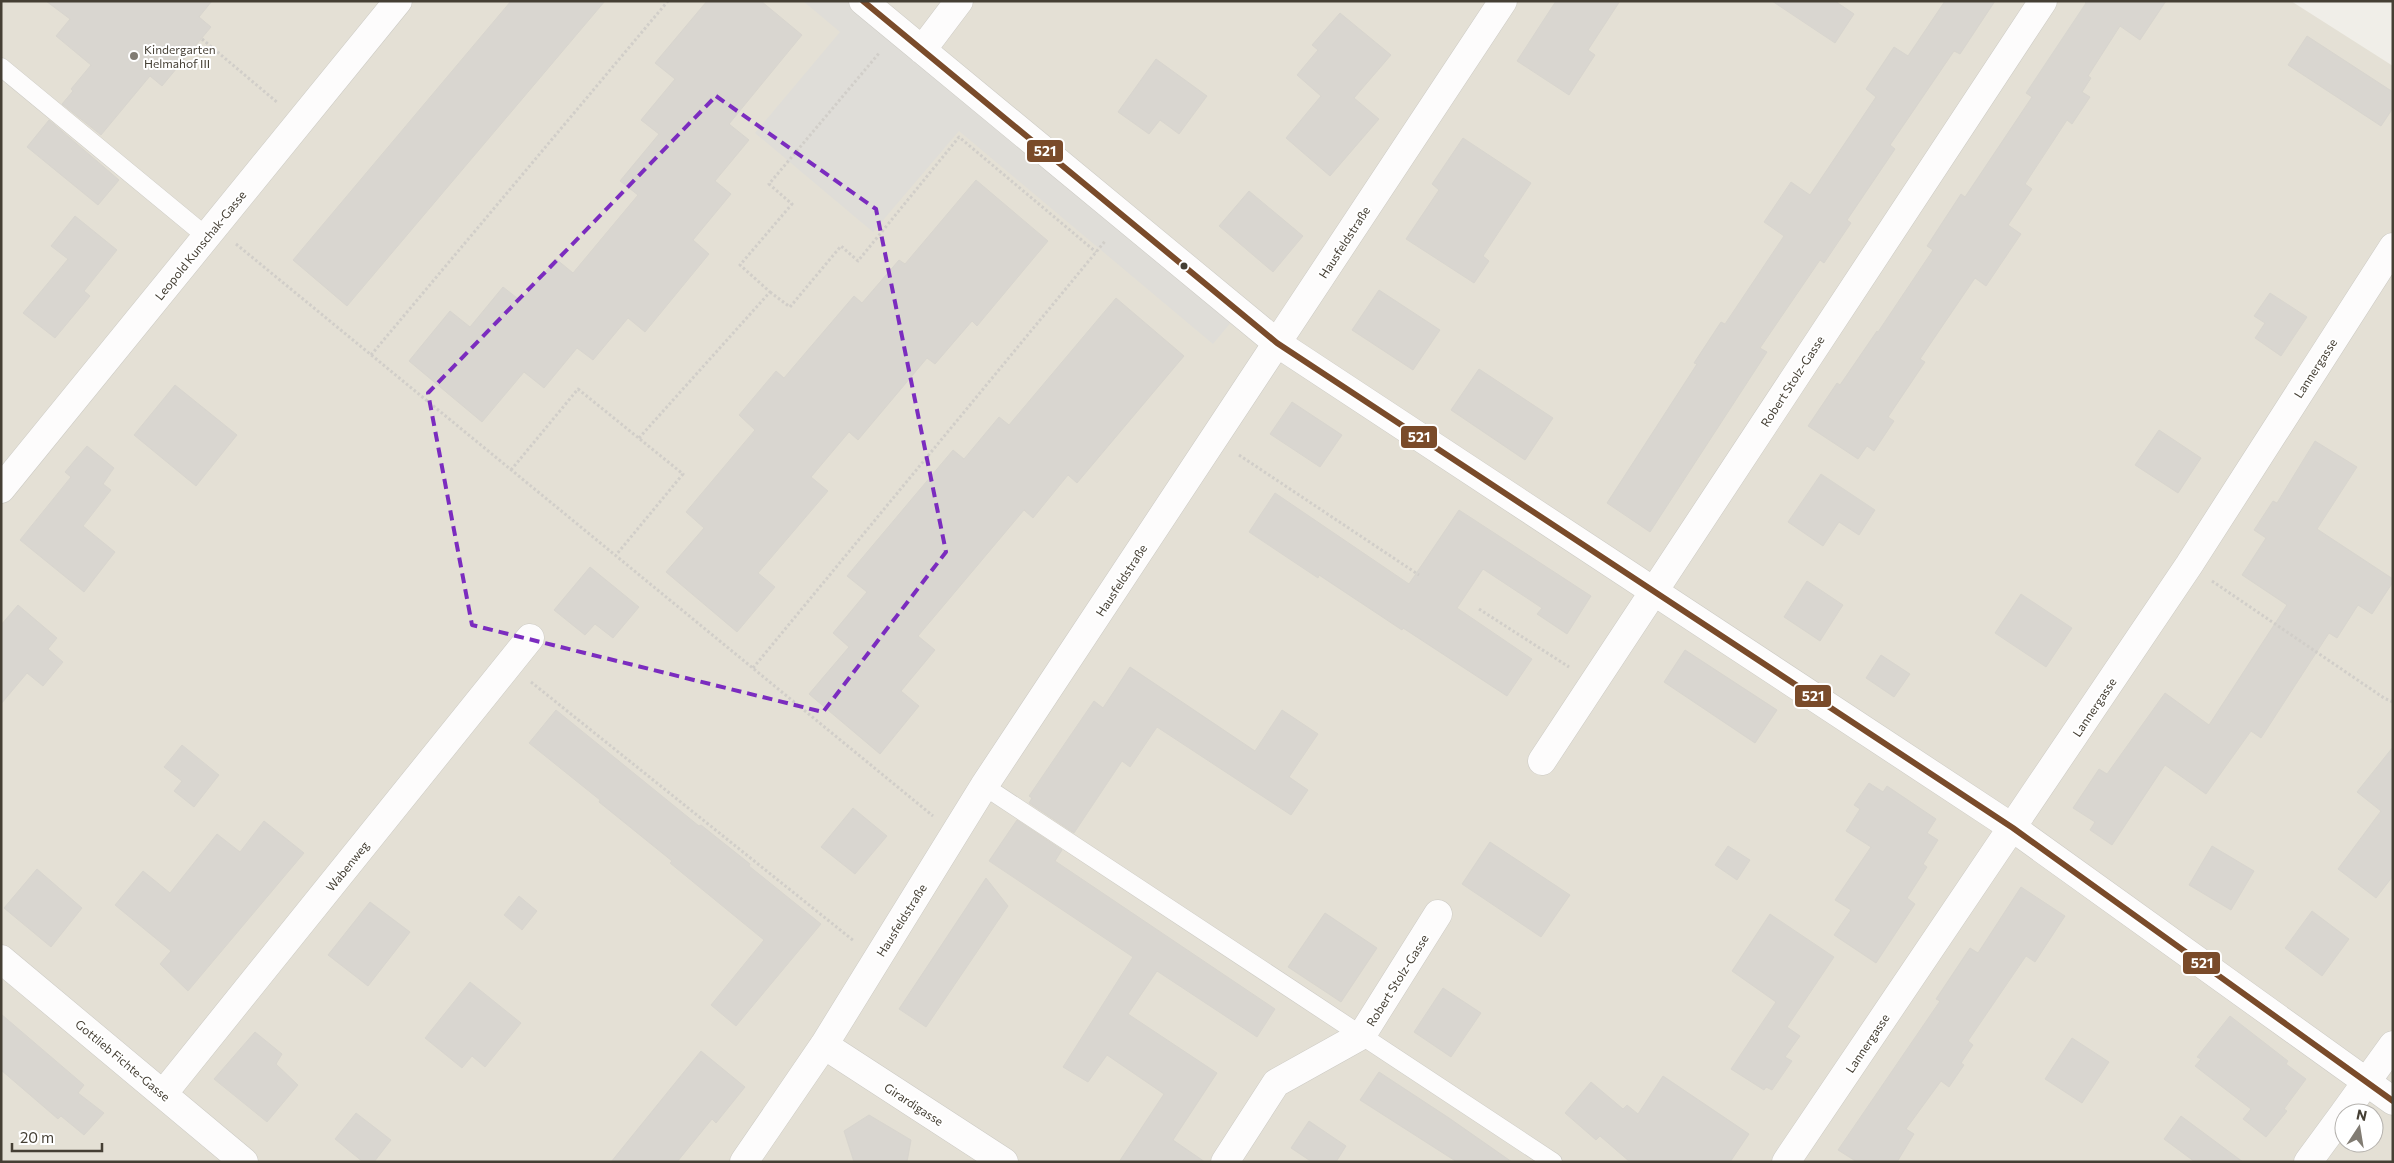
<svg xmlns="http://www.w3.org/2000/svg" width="2394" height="1163" font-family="Commissioner,sans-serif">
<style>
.residential{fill:#e4e0d5;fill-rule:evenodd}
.parking{fill:#dfddd8}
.building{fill:#d9d6d0;stroke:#d8d5ce}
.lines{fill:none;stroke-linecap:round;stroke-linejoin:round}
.service-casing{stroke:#cccac4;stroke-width:19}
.minor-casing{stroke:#cccac4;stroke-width:29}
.path{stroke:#d1cec9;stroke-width:3;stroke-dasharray:2.5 2.5;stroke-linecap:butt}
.service{stroke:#fdfcfc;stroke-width:18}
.minor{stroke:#fdfcfc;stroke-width:28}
.bus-1-casing{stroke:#fff;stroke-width:10}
.bus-1{stroke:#7a4b2a;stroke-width:6}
.marked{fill:none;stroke:#7b2cbf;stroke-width:4;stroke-dasharray:10 6;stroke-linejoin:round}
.poi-dot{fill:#817c73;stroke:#fff;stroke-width:2}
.bus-dot{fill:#453f34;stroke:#fff;stroke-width:2}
.labels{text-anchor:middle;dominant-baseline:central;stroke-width:4;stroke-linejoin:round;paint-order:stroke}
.poi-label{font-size:12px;fill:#453f34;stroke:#fff;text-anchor:start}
.street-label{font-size:12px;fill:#453f34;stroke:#fff}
.line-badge{stroke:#fff;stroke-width:2}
.badge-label{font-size:14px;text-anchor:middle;font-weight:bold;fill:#fff}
</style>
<rect width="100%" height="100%" fill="#f0eee8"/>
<!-- residential -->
<path class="residential" d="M 1,1 L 2291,1 L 2393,66 L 2393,1162 L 1,1162 ZM 2344,1113 L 2374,1113 L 2374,1143 L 2344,1143 Z"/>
<!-- parking -->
<path class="parking" d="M 803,1 L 849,1 L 1232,321 L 1213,344 L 959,131 L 873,232 L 755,133 L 840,32 Z"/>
<!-- building -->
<path class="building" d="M 46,1 L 212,1 L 199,17 L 211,27 L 162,86 L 150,76 L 101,135 L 62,104 L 73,91 L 71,89 L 91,65 L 56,36 L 70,19 Z
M 511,1 L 605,1 L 347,306 L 293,260 Z
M 707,1 L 761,1 L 802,35 L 729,124 L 749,140 L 715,181 L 731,194 L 693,240 L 709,254 L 645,332 L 628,318 L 593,360 L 577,348 L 544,388 L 524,372 L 482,422 L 409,361 L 450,311 L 470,327 L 503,287 L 521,301 L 556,259 L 573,273 L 638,195 L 620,181 L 659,134 L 641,120 L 675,79 L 655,63 Z
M 1556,1 L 1620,1 L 1588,50 L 1595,55 L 1569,95 L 1517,61 Z
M 1772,1 L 1835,1 L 1854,14 L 1835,43 Z
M 1945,1 L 1995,1 L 1960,54 L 1954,51 L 1890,145 L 1895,149 L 1847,220 L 1851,223 L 1824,263 L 1820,260 L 1760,348 L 1767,352 L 1650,532 L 1607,503 L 1697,364 L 1694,363 L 1721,322 L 1725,324 L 1784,236 L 1764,222 L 1791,182 L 1810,195 L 1876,97 L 1866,89 L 1894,47 L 1908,56 Z
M 2084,1 L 2166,1 L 2140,40 L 2120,26 L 2088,76 L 2091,78 L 2082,92 L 2090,97 L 2072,124 L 2067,120 L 2025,184 L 2032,189 L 2008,225 L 2021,234 L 1986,286 L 1975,278 L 1920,359 L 1925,362 L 1888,417 L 1894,421 L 1874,451 L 1867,446 L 1858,459 L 1808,426 L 1837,383 L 1840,385 L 1877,331 L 1878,332 L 1933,250 L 1927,246 L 1961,194 L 1965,197 L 2032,97 L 2026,93 L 2086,3 Z
M 1340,13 L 1391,55 L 1354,98 L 1379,119 L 1330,176 L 1286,138 L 1321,96 L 1297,75 L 1318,50 L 1312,45 Z
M 2307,36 L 2393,92 L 2393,108 L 2381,126 L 2288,65 Z
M 1156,59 L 1207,96 L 1179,134 L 1160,120 L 1149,134 L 1118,112 Z
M 49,120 L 119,180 L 98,205 L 27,147 Z
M 1463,138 L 1531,183 L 1483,256 L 1489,261 L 1474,283 L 1406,239 L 1439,190 L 1432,184 Z
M 976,180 L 1048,241 L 977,326 L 972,321 L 935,364 L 927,358 L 858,440 L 849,432 L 811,477 L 828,491 L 758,573 L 775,587 L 737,632 L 666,572 L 704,528 L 686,512 L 755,430 L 739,415 L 776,371 L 784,378 L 854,296 L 862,303 L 899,260 L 905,264 Z
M 1249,191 L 1303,236 L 1273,272 L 1219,226 Z
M 75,216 L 117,250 L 84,291 L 90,296 L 55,338 L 23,313 L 68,259 L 51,246 Z
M 1379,290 L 1440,330 L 1413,370 L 1352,330 Z
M 2270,293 L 2307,317 L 2281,356 L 2255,338 L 2265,323 L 2254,316 Z
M 1116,298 L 1184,356 L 1077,483 L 1068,475 L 1033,518 L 1024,510 L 918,636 L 935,650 L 901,691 L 919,706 L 880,754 L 809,694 L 849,647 L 833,633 L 867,592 L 847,576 L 953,450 L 964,459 L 999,417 L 1009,425 Z
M 1479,369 L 1553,418 L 1525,460 L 1451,410 Z
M 175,385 L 237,435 L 196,486 L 134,435 Z
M 1292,402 L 1342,435 L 1320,467 L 1270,434 Z
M 2159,430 L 2201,458 L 2178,493 L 2135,465 Z
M 2315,441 L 2357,467 L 2317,529 L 2393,579 L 2393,582 L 2372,614 L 2358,605 L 2337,638 L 2329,633 L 2261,738 L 2251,731 L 2206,794 L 2165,765 L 2112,845 L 2090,830 L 2095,822 L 2073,808 L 2099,769 L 2107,774 L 2165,693 L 2209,725 L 2287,605 L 2242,575 L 2266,538 L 2254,530 L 2273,501 L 2277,503 Z
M 87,446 L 114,468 L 103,484 L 111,490 L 83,526 L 115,552 L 84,592 L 20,540 L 71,477 L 65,472 Z
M 1821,474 L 1875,510 L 1859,535 L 1839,522 L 1823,546 L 1788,522 Z
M 1275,493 L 1409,584 L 1459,510 L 1591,596 L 1567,634 L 1537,614 L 1542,608 L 1483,569 L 1457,608 L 1532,659 L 1507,696 L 1403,628 L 1402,630 L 1319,575 L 1318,578 L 1249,532 Z
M 590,567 L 639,607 L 613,638 L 595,624 L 585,635 L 554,610 Z
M 1807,581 L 1843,605 L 1820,641 L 1784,617 Z
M 2021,594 L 2072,628 L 2046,667 L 1995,633 Z
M 18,605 L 57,638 L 48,649 L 63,662 L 43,686 L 27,673 L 1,704 L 1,625 Z
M 1685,650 L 1777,710 L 1755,743 L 1664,682 Z
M 1881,655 L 1910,674 L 1894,697 L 1866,678 Z
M 1130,667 L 1255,751 L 1282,710 L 1318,734 L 1289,777 L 1308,790 L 1291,815 L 1157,727 L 1130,767 L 1122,761 L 1074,833 L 1029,803 L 1032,798 L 1029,796 L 1094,701 L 1103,708 Z
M 556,710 L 699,826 L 701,825 L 750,864 L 749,866 L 821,924 L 736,1026 L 711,1005 L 764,940 L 670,863 L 672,861 L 599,802 L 600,800 L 529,743 Z
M 182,745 L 219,775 L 194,807 L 174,791 L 182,781 L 164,767 Z
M 2393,747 L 2393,876 L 2376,898 L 2338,869 L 2381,811 L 2357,792 Z
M 1869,783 L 1883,792 L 1887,786 L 1936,819 L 1927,833 L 1938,840 L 1923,864 L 1927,867 L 1907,898 L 1915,904 L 1876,963 L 1834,935 L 1851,910 L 1835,900 L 1871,847 L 1846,831 L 1860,809 L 1854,805 Z
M 853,808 L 887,836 L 855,874 L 821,847 Z
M 1017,820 L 1062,850 L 1055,861 L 1275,1009 L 1257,1037 L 1157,971 L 1128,1014 L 1217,1073 L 1173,1140 L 1205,1162 L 1119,1162 L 1164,1094 L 1107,1055 L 1088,1082 L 1063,1067 L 1133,957 L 989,861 Z
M 264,821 L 304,853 L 188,991 L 160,964 L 171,951 L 115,905 L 143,871 L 170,893 L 217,834 L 240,852 Z
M 1490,842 L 1570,895 L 1541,937 L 1462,884 Z
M 1728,846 L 1750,860 L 1737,880 L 1715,865 Z
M 2212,846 L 2254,871 L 2231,910 L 2189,885 Z
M 37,869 L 82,908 L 51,947 L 4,908 Z
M 986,878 L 1008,906 L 926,1027 L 899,1009 Z
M 2021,887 L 2065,916 L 2035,962 L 2026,956 L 1968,1041 L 1973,1045 L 1961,1063 L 1964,1065 L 1949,1087 L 1941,1081 L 1906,1129 L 1914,1134 L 1897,1162 L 1857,1162 L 1838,1150 L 1940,1001 L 1936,999 L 1970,948 L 1978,953 Z
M 519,896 L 537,911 L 522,930 L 504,915 Z
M 370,902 L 410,932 L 368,986 L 328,955 Z
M 2312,911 L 2349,939 L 2322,976 L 2285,948 Z
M 1325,913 L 1377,948 L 1341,1002 L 1288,967 Z
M 1770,914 L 1834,957 L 1787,1027 L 1800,1036 L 1785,1057 L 1792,1061 L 1772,1090 L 1766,1087 L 1764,1090 L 1731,1069 L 1776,1002 L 1732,971 Z
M 470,982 L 521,1023 L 485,1067 L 472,1056 L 462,1068 L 425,1038 Z
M 1443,988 L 1481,1013 L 1451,1057 L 1414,1032 Z
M 1,1014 L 84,1085 L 78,1093 L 104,1113 L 84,1135 L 61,1116 L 58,1119 L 1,1070 Z
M 2230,1016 L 2288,1061 L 2286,1064 L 2306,1079 L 2284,1109 L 2287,1111 L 2266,1137 L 2243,1119 L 2251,1109 L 2195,1066 L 2201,1059 L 2197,1057 Z
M 255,1032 L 282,1054 L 276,1064 L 298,1085 L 267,1122 L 214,1079 Z
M 2072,1038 L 2109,1062 L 2082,1103 L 2045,1079 Z
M 701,1051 L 745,1087 L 716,1123 L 712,1119 L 677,1162 L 611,1162 Z
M 1379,1072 L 1449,1118 L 1512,1162 L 1457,1162 L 1360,1100 Z
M 1663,1076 L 1749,1134 L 1730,1162 L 1630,1162 L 1600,1136 L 1596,1140 L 1565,1113 L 1591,1082 L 1623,1109 L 1627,1105 L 1638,1114 Z
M 356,1113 L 391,1140 L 374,1162 L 363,1162 L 335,1139 Z
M 869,1115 L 911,1140 L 907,1162 L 854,1162 L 844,1131 Z
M 2181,1116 L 2243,1162 L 2195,1162 L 2164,1139 Z
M 1309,1121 L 1346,1146 L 1336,1162 L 1312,1162 L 1291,1148 Z"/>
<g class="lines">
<defs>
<path id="service" d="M 1,67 L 207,237
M 984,786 L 1553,1162"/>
<path id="minor" d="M 863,1 L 1277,343 L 2013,828 L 2393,1101
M 922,50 L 959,1
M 1,489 L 398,1
M 1542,761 L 2043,1
M 1,959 L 244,1162
M 824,1045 L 1004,1162
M 163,1094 L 530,638
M 2344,1113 L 2393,1045
M 744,1162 L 824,1045 L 984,786 L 1503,1
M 1225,1162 L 1276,1083 L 1362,1035 L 1438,914
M 1786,1162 L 2189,565 L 2393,247
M 2308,1162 L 2344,1113"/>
</defs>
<!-- service casing -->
<use href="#service" class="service-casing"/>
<!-- minor casing -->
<use href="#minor" class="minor-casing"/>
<!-- path -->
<path class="path" d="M 202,39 L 278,103
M 236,244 L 933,816
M 770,292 L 790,307 L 841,246 L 858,261 L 959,137 L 1096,252
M 371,355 L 668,1
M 639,438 L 770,292 L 740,265 L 792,204 L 769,184 L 880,52
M 1239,455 L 1419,575
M 511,470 L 578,389 L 683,474 L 616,555
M 2212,581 L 2384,698 L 2393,702
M 1479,609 L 1569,667
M 753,668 L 1106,240
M 531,682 L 854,941"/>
<!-- service -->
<use href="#service" class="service"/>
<!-- minor -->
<use href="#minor" class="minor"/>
<defs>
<path id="bus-1" d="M 863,1 L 1277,343 L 2013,828 L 2393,1101"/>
</defs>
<!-- bus-1 casing -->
<use href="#bus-1" class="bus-1-casing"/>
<!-- bus-1 -->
<use href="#bus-1" class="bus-1"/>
</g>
<!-- marked area -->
<path class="marked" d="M 716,96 L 876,209 L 946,552 L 823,712 L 472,625 L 428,393 Z"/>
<!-- markers -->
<circle class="poi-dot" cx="134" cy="56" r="5"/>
<circle class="bus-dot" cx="1184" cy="266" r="4.5"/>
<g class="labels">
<!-- poi labels -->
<g class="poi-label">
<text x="144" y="49">Kindergarten<tspan x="144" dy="14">Helmahof III</tspan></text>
</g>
<!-- street labels -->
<g class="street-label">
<text transform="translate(1344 242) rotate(-57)">Hausfeldstraße</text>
<text transform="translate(200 245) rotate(-51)">Leopold Kunschak-Gasse</text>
<text transform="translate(2315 368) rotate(-57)">Lannergasse</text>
<text transform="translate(1792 381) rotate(-57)">Robert Stolz-Gasse</text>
<text transform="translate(1121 580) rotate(-57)">Hausfeldstraße</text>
<text transform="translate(2094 707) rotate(-56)">Lannergasse</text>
<text transform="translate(347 866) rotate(-51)">Wabenweg</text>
<text transform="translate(901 920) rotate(-58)">Hausfeldstraße</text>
<text transform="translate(1397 980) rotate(-58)">Robert Stolz-Gasse</text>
<text transform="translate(1867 1043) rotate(-56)">Lannergasse</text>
<text transform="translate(123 1060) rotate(40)">Gottlieb Fichte-Gasse</text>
<text transform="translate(914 1104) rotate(33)">Girardigasse</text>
</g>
</g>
<g class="line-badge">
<rect x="1026" y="139" width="38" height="24" rx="5" fill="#7a4b2a"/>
<rect x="1400" y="425" width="38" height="24" rx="5" fill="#7a4b2a"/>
<rect x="1794" y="684" width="38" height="24" rx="5" fill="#7a4b2a"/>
<rect x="2182" y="951" width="39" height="24" rx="5" fill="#7a4b2a"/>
</g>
<g class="badge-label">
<text x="1045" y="156">521</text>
<text x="1419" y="442">521</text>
<text x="1813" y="701">521</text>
<text x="2202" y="968">521</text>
</g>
<!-- border -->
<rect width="2394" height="1163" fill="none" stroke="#453f34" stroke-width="5"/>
<!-- north arrow -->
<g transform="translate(2359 1128) rotate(12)"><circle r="24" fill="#ffffff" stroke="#b5b2ae"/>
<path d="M0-4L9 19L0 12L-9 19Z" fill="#817c73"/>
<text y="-8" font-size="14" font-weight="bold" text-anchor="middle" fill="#453f34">N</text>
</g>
<!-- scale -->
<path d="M12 1143v8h90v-8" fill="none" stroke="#453f34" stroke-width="2.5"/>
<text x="20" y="1143" font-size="15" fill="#453f34" stroke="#ffffff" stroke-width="4" paint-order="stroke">20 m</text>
</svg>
